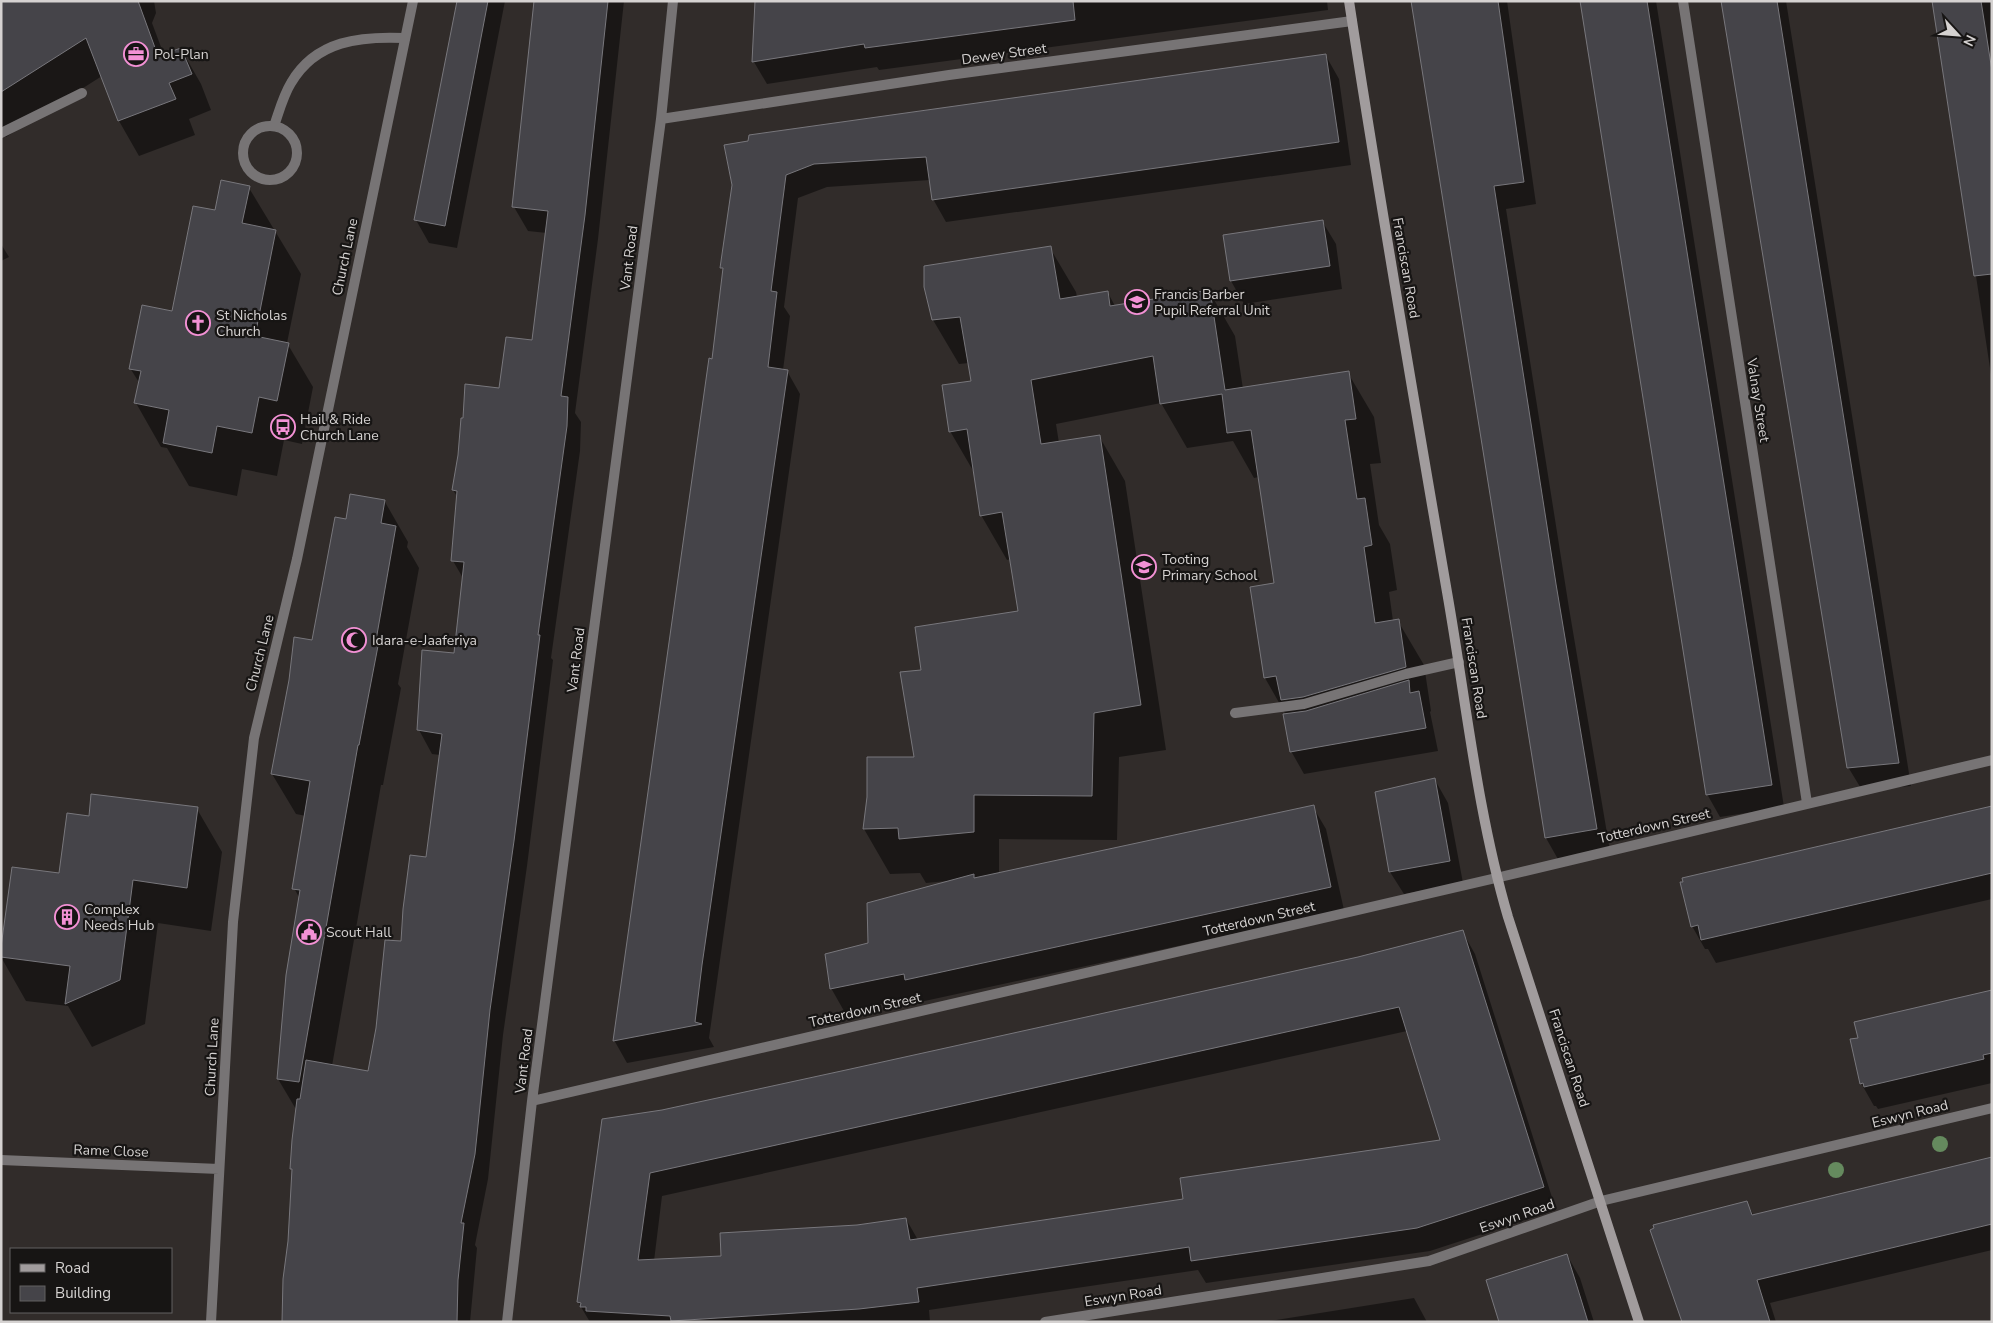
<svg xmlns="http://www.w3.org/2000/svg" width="1993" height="1323" font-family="'Nunito Sans',sans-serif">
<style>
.shadow{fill:#0007;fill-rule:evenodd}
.building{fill:#454449;stroke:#78777c;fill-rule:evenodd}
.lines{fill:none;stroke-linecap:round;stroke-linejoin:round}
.lane{stroke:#777475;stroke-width:10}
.street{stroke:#777475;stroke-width:10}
.secondary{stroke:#a19c9d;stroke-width:10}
.tree{fill:#658a5e}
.labels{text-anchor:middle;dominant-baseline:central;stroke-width:4.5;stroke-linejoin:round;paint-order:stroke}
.poi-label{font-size:14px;fill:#d5d2d1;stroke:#171514;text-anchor:start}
.street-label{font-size:14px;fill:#d5d2d1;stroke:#171514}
</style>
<rect width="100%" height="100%" fill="#312c2a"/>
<!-- shadow -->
<path class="shadow" d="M 1,1 L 154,1 L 156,13 L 152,23 L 164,55 L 181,49 L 201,84 L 211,110 L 189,119 L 195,135 L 139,156 L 119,121 L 102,76 L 6,137 L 1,129 Z
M 458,1 L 505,1 L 457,248 L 429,243 L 416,220 Z
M 535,1 L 624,1 L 598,239 L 575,413 L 581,422 L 580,451 L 551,658 L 553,660 L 527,866 L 503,1035 L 488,1179 L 475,1245 L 477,1248 L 470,1322 L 284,1322 L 297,1111 L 278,1079 L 300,899 L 294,888 L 306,816 L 296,814 L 272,774 L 313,642 L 347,520 L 385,502 L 408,542 L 407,547 L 419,568 L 398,684 L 401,688 L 383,785 L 381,785 L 332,1066 L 369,1072 L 402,943 L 427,858 L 440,755 L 432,754 L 419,730 L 455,654 L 463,578 L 453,561 L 458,498 L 453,490 L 500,390 L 533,341 L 547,233 L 528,231 L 514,207 Z
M 756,1 L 1327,1 L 1328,10 L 879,70 L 877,67 L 767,84 L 754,62 Z
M 1413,1 L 1507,1 L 1536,204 L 1506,209 L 1569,608 L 1610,851 L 1559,861 L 1546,838 Z
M 1581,1 L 1656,1 L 1784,807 L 1720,817 L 1707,794 Z
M 1722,1 L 1786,1 L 1911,786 L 1862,790 L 1848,767 Z
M 1934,1 L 1990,1 L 1992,13 L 1992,381 Z
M 1326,56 L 1339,79 L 1351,165 L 946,222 L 933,199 L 930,180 L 827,187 L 798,198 L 784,307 L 790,316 L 783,370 L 787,371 L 800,394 L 709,1038 L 714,1047 L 627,1063 L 614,1040 L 713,360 L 724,271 L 722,268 L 733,185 L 725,146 Z
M 249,188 L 301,274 L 287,343 L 313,387 L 302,444 L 284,440 L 277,476 L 242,469 L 237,496 L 189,486 L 167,448 L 161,447 L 136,403 L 140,384 L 130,368 L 173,312 L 216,211 Z
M 1322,221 L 1336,244 L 1342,289 L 1244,304 L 1231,281 Z
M 1,244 L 9,257 L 1,261 Z
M 1050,248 L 1076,292 L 1077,297 L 1108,293 L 1115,306 L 1209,291 L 1235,336 L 1243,389 L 1348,373 L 1374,417 L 1381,463 L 1370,464 L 1379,525 L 1390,544 L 1397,590 L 1389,592 L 1393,621 L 1398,621 L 1424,665 L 1431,711 L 1430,712 L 1438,751 L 1304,774 L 1291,751 L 1286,715 L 1265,678 L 1275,584 L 1259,477 L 1254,478 L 1233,441 L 1187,448 L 1161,403 L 1056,424 L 1059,443 L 1099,436 L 1125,481 L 1166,750 L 1119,757 L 1117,840 L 999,839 L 999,874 L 1313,807 L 1326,829 L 1344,910 L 920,1002 L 917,997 L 844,1011 L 831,988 L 869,943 L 947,883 L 947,881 L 926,883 L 920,873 L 890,874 L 864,829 L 868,797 L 915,758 L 923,671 L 1019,612 L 1011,559 L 1007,560 L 981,515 L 975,474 L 950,431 L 972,382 L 969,363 L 959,364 L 933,320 Z
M 1435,780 L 1448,803 L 1463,883 L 1404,894 L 1390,872 Z
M 1992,807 L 1992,899 L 1716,963 L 1708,949 L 1705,949 L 1692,926 Z
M 197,809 L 222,852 L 211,931 L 158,923 L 145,1024 L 92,1047 L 68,1006 L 26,1001 L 1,957 L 13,869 L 60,875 Z
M 1462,931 L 1475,954 L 1556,1210 L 1430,1251 L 1206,1283 L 1198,1270 L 929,1310 L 930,1322 L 590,1322 L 578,1302 L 662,1111 L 1359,958 ZM 1407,1031 L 1442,1141 L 1184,1200 L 918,1240 L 906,1219 L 857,1226 L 722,1257 L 654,1261 L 662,1196 Z
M 1992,992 L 1992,1083 L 1878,1109 L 1876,1106 L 1874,1106 L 1861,1083 L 1859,1039 Z
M 1992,1158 L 1992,1250 L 1770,1303 L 1776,1322 L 1683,1322 L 1747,1203 L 1754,1216 Z
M 1567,1255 L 1580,1278 L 1594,1322 L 1501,1322 Z
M 1414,1298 L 1427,1322 L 1263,1322 Z"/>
<!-- building -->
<path class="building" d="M 1,1 L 138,1 L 158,56 L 181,48 L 192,74 L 169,83 L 176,99 L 118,121 L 86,38 L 1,92 Z
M 457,1 L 488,1 L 445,226 L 414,220 Z
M 534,1 L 608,1 L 585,215 L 561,396 L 568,397 L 567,426 L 538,635 L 540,635 L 514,841 L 490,1010 L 475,1154 L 461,1223 L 464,1223 L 458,1280 L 457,1322 L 282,1322 L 283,1279 L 288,1241 L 292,1169 L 290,1169 L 292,1140 L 297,1099 L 300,1099 L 306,1060 L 368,1071 L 376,1028 L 385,940 L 401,941 L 403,909 L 410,855 L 426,857 L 442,734 L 417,730 L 422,650 L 454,653 L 464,562 L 451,561 L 457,491 L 452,490 L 458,455 L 461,418 L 463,418 L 465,384 L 499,388 L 506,337 L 532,340 L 548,211 L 512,207 Z
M 755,1 L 1073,1 L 1075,20 L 865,48 L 864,44 L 752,62 Z
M 1411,1 L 1498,1 L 1524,182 L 1494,186 L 1556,584 L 1597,829 L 1545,838 Z
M 1580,1 L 1647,1 L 1772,785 L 1706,795 Z
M 1721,1 L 1777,1 L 1899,763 L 1847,768 Z
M 1932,1 L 1981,1 L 1992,71 L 1992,274 L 1974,276 Z
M 1326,54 L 1339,142 L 932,200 L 926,157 L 814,164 L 786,175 L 771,291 L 777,292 L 768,367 L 788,370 L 702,965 L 695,1022 L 702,1024 L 613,1041 L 709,358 L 712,359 L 723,268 L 720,268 L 732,185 L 724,145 L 748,141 L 749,135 Z
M 221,180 L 250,186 L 242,223 L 276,230 L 255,336 L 289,343 L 277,401 L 259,397 L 252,433 L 217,426 L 212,453 L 163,443 L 169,410 L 134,403 L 141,371 L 129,369 L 142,305 L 172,311 L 193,206 L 215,210 Z
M 1323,220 L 1330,266 L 1230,281 L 1223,235 Z
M 1051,246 L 1060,299 L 1108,291 L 1110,306 L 1210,290 L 1225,390 L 1349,371 L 1356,419 L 1345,420 L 1357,499 L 1365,498 L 1372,545 L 1364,547 L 1375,623 L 1399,619 L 1406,667 L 1303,697 L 1281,700 L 1276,676 L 1264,678 L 1250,587 L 1274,583 L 1251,430 L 1227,433 L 1222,394 L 1160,404 L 1153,356 L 1031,380 L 1041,444 L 1100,435 L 1141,705 L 1094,713 L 1092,796 L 974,795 L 974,832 L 899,839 L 898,828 L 863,829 L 867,797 L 867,757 L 914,757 L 900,672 L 921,670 L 915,627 L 1018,611 L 1002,512 L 980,516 L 967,429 L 949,432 L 942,385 L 971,381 L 960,317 L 932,320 L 924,287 L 924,266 Z
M 350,494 L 385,500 L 381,523 L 396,526 L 375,646 L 378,646 L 359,745 L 358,745 L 299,1082 L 277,1079 L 286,975 L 300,890 L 292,889 L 310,781 L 271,774 L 289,680 L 294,637 L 312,640 L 335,517 L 346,519 Z
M 1409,680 L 1410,693 L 1419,691 L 1426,728 L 1290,752 L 1283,714 L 1306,711 Z
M 1435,778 L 1450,861 L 1389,872 L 1375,792 Z
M 91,794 L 198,807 L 187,888 L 133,880 L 120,980 L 65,1004 L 70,966 L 1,957 L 1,947 L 12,867 L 59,873 L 67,813 L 89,816 Z
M 1314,805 L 1331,887 L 905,980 L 904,974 L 830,989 L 825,954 L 868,943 L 867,903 L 974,874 L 974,878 Z
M 1992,806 L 1992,873 L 1701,940 L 1698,925 L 1691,927 L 1680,882 L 1683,882 L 1682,878 Z
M 1463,930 L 1544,1187 L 1417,1228 L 1191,1261 L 1189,1247 L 917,1288 L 919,1302 L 859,1309 L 671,1321 L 670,1316 L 586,1311 L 586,1307 L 580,1307 L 581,1303 L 577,1302 L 602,1119 L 662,1110 L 846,1070 L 1358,957 ZM 1399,1007 L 1440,1140 L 1180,1178 L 1183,1199 L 997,1227 L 910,1240 L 906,1218 L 857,1225 L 720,1233 L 721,1256 L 638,1260 L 650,1173 Z
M 1992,990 L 1992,1053 L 1983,1055 L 1984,1059 L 1864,1087 L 1863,1083 L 1860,1084 L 1850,1039 L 1858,1038 L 1854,1022 Z
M 1992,1157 L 1992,1224 L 1757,1280 L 1770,1322 L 1682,1322 L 1650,1230 L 1654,1228 L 1653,1225 L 1747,1201 L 1752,1215 Z
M 1567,1254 L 1588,1322 L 1499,1322 L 1486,1280 Z"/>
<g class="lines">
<!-- lane -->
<path class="lane" d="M243 153a27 27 0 1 1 54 0a27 27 0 1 1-54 0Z
M 274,126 C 279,112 283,96 291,83 C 316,40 361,36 405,38
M 1,133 L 82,93
M 1235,713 L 1304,704 L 1406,674 L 1459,662"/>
<!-- street -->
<path class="street" d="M 1683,1 L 1807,803
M 661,119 L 949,75 L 1352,21
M 532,1101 L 1496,878 L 1992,760
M 1,1160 L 219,1169
M 211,1322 L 233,922 L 254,738 L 297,559 L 413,1
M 507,1322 L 532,1101 L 661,119 L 673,1
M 1045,1322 L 1429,1261 L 1601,1201 L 1992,1108"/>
<!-- secondary -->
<path class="secondary" d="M 1349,1 C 1379,198 1413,395 1447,592 C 1466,700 1477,812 1508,917 L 1639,1322"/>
</g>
<!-- trees -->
<g class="tree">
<circle cx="1940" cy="1144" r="8"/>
<circle cx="1836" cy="1170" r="8"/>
</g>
<!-- icons -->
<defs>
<symbol id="office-ring" viewBox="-11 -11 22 22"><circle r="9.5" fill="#171514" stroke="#f391d5" stroke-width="1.5"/><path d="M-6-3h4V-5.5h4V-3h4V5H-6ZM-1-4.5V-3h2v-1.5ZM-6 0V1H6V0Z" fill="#f391d5"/></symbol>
<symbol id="school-ring" viewBox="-11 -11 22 22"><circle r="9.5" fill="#171514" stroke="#f391d5" stroke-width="1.5"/><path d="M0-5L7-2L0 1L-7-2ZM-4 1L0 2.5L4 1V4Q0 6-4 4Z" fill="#f391d5"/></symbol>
<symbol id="church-ring" viewBox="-11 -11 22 22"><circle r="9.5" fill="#171514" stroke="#f391d5" stroke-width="1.5"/><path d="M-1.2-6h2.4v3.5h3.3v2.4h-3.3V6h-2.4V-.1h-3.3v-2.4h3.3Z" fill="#f391d5"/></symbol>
<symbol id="bus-ring" viewBox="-11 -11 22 22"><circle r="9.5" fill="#171514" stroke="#f391d5" stroke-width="1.5"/><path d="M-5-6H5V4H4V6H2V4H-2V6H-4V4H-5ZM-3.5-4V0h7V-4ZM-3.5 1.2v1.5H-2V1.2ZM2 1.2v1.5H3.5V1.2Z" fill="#f391d5"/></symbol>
<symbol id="mosque-ring" viewBox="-11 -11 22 22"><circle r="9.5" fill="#171514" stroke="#f391d5" stroke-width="1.5"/><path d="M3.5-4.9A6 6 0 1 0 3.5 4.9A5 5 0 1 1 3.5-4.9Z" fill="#f391d5"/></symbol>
<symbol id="building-ring" viewBox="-11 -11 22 22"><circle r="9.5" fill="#171514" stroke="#f391d5" stroke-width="1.5"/><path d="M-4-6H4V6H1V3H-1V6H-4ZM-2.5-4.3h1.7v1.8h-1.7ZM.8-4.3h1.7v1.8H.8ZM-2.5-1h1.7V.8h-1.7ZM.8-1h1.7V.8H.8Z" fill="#f391d5"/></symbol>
<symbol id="civic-ring" viewBox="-11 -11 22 22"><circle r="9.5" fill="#171514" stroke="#f391d5" stroke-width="1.5"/><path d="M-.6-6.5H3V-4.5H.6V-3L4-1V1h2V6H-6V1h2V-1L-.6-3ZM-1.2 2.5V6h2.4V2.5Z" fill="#f391d5"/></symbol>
</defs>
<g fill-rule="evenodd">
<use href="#office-ring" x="122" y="40" width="28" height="28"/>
<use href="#school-ring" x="1123" y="288" width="28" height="28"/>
<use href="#church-ring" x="184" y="309" width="28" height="28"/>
<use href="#bus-ring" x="269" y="413" width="28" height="28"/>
<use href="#school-ring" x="1130" y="553" width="28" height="28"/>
<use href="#mosque-ring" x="340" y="626" width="28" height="28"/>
<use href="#building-ring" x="53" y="903" width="28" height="28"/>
<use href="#civic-ring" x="295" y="918" width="28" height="28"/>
</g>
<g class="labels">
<!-- poi labels -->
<g class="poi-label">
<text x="154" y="54">Pol-Plan</text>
<text x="1154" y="294">Francis Barber<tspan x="1154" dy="16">Pupil Referral Unit</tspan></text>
<text x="216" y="315">St Nicholas<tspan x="216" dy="16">Church</tspan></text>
<text x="300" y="419">Hail &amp; Ride<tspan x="300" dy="16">Church Lane</tspan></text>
<text x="1162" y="559">Tooting<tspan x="1162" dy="16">Primary School</tspan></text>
<text x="372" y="640">Idara-e-Jaaferiya</text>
<text x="84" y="909">Complex<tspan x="84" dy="16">Needs Hub</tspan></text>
<text x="326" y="932">Scout Hall</text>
</g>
<!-- street labels -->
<g class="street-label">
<text transform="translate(1004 54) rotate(-8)">Dewey Street</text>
<text transform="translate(345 257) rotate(-78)">Church Lane</text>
<text transform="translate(629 258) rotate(-83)">Vant Road</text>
<text transform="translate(1406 268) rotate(80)">Franciscan Road</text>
<text transform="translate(1758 400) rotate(81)">Valnay Street</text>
<text transform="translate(260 653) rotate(-76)">Church Lane</text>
<text transform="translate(576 660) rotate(-83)">Vant Road</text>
<text transform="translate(1474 668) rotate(81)">Franciscan Road</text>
<text transform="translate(1654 826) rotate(-13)">Totterdown Street</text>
<text transform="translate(1259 919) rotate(-13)">Totterdown Street</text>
<text transform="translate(865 1010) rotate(-13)">Totterdown Street</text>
<text transform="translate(212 1057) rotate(-87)">Church Lane</text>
<text transform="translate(1569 1058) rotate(72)">Franciscan Road</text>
<text transform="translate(524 1061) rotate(-83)">Vant Road</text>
<text transform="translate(1910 1114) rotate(-14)">Eswyn Road</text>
<text transform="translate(111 1151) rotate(2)">Rame Close</text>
<text transform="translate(1517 1216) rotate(-19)">Eswyn Road</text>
<text transform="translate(1123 1296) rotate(-9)">Eswyn Road</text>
</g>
</g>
<!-- border -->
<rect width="1993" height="1323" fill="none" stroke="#d5d2d1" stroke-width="5"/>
<!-- legend -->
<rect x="10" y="1248" width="162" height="65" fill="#171514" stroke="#636160"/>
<rect x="20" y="1264" width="25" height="8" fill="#a19c9d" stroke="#636160"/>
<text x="55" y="1273" font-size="15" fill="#d5d2d1">Road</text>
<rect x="20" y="1286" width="25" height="15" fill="#454449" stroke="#636160"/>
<text x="55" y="1298" font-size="15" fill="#d5d2d1">Building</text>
<!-- north arrow -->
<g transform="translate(1958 35) rotate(116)" stroke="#171514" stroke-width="4" paint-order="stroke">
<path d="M0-4L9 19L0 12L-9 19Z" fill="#d5d2d1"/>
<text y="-8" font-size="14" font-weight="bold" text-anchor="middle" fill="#d5d2d1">N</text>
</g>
</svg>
